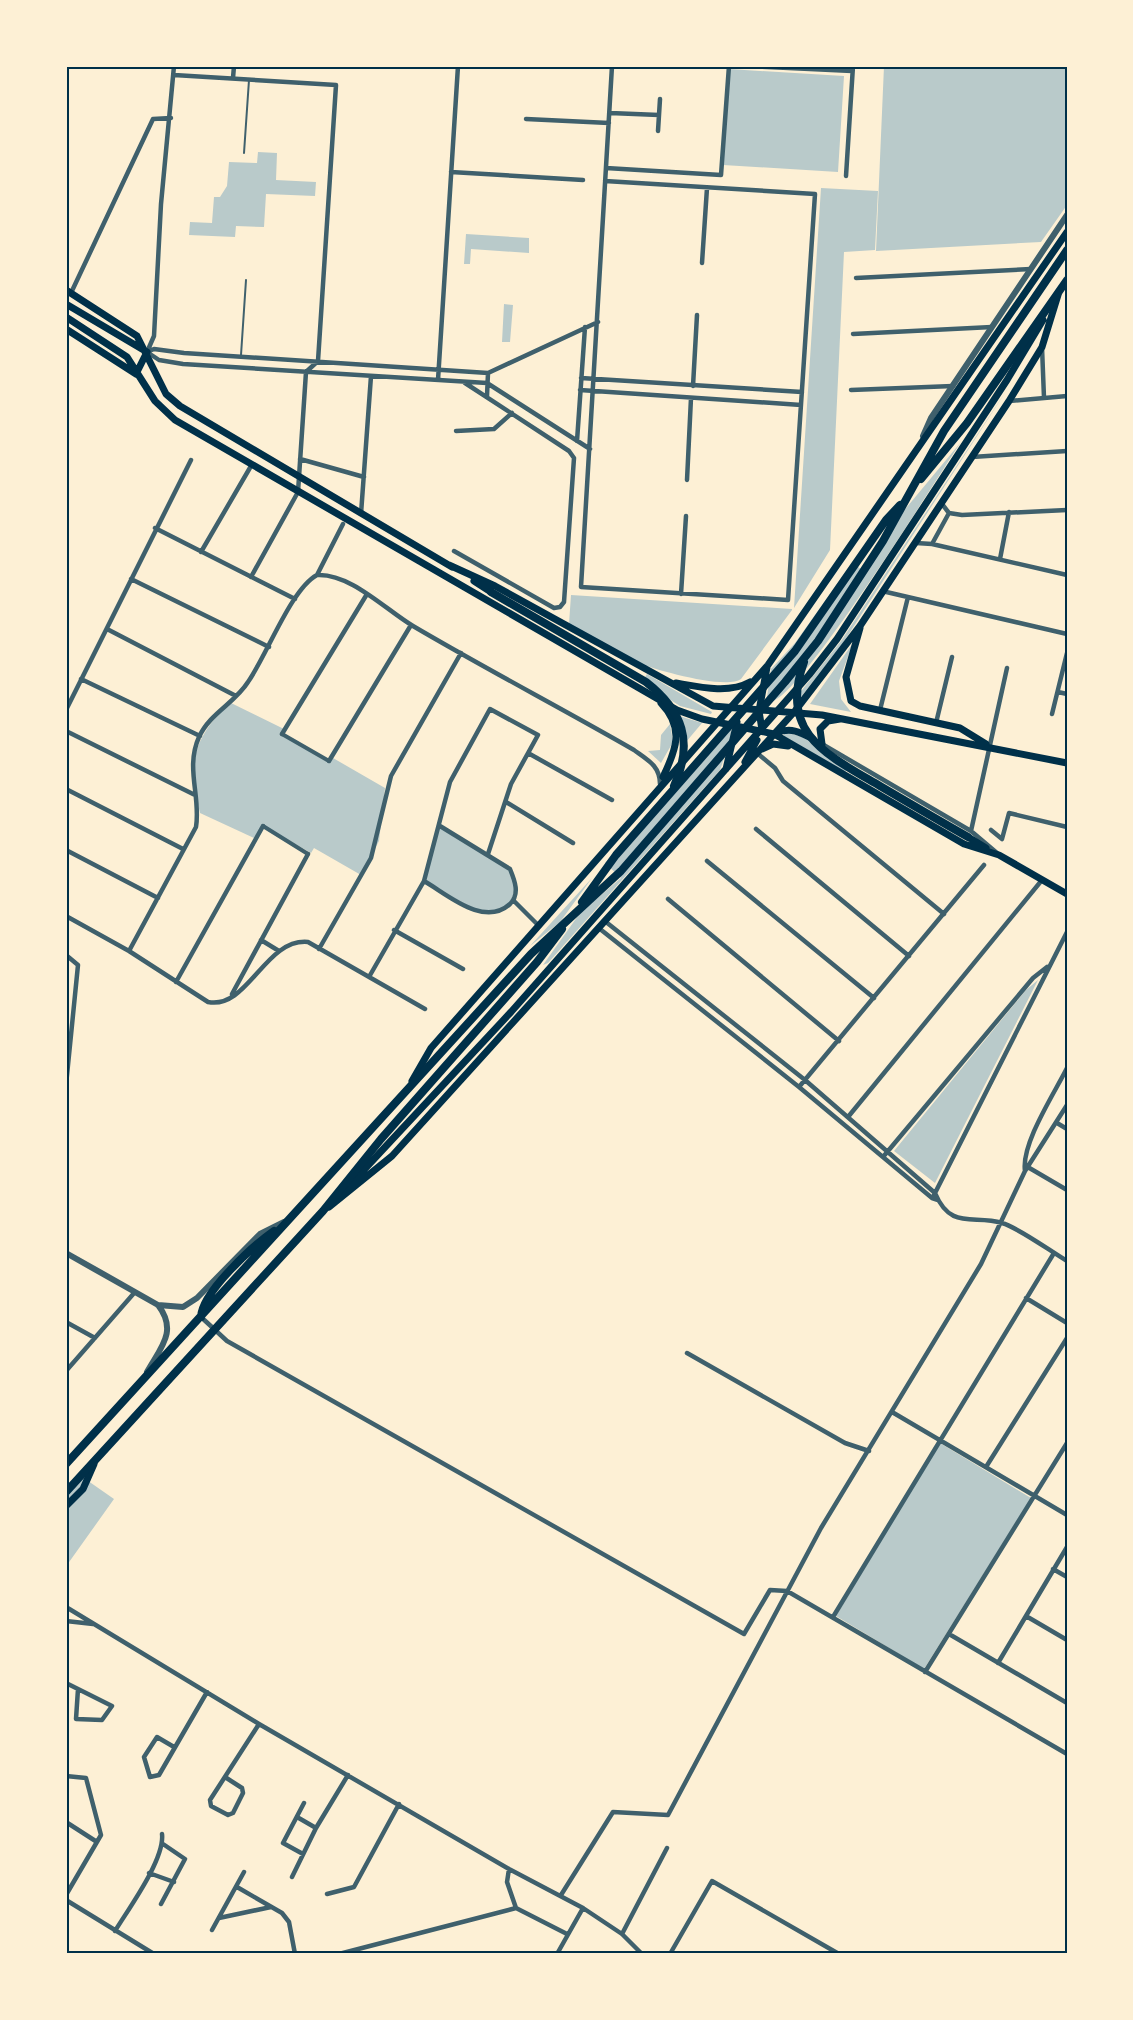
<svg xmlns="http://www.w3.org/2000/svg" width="1133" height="2020" font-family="Signika,sans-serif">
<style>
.green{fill:#b9caca}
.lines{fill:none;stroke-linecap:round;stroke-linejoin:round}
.service{stroke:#3f606c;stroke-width:2}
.pedestrian{stroke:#3f606c;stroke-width:4}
.minor{stroke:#3f606c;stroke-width:4.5}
.tertiary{stroke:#3f606c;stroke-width:6}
.secondary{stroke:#003049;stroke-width:7}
.primary{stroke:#003049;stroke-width:8}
.neatline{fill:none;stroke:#003049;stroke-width:2}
</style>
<rect width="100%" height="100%" fill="#fdf0d5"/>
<!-- green -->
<path class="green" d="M 884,66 L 1067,66 L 1067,205 L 1041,242 L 876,251 Z
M 729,69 L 844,76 L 838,172 L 723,165 Z
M 258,152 L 277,153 L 276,180 L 316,182 L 315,196 L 266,194 L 264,227 L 236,226 L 235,237 L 189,235 L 190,222 L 212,223 L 214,197 L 220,197 L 227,186 L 229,162 L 257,163 Z
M 821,188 L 878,191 L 875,250 L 844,252 L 830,550 L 794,608 Z
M 466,234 L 529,238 L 529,253 L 471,249 L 470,264 L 464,264 Z
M 504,304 L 513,305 L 510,342 L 502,342 Z
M 1012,382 L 843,643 L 801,697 L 798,695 L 841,641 Z
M 961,442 C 938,476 797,705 769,702 L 767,697 L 771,669 L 795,643 L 852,563 L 861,569 L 887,531 Z
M 571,595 L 792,609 L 792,610 L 741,679 C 726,690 656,670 638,663 C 614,653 592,637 569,624 Z
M 853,643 L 839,681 L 841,699 L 851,712 L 810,704 Z
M 647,674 L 712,712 L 711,714 L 680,706 L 642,682 Z
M 229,702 L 284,729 L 281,734 L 329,763 L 333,758 L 385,788 L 379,841 L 361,875 L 314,848 L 311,853 L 262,825 L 254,838 L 200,813 C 188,761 192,742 229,702 Z
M 676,715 L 702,723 L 686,742 Z
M 670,724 L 673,742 L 661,763 L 648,751 L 660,750 L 661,735 Z
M 724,726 L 731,729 L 732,735 L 720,770 L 548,963 L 543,965 L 580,913 L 621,878 L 605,863 Z
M 785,732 L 803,737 L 851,765 L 845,772 L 783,736 Z
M 440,826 L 510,869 C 517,886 516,898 503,910 L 477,911 L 424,881 Z
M 592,878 L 560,922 L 530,946 Z
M 1038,980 L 935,1183 L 894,1151 L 1026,990 Z
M 940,1443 L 1031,1498 L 924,1669 L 836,1616 Z
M 81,1476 L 114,1499 L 67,1565 L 66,1495 Z"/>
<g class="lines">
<!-- service -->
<path class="service" d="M 244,153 L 249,80
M 241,355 L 246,280"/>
<!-- pedestrian -->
<path class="pedestrian" d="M 282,734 L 329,761
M 263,826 L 308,854"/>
<!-- minor -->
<path class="minor" d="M 748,66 L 852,71
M 174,75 L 336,85 L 318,361 L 306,372
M 233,78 L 234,66
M 610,113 L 659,115
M 526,119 L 609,123
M 658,131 L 660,99
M 606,168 L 721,175 L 729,66
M 451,172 L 583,180
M 846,176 L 853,66
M 605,181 L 815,194 L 788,600 L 581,587 C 592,414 602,240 612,66
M 702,263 L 707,188
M 856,278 L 1031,269
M 71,293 L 153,119 L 171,118
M 853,334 L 992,327
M 1042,347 L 1044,398
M 147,352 L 159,360 L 183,364 L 487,383 L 590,449
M 147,352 L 154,349 L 184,353 L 488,373 L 598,322
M 147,352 L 154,336 L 161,204 L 174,66
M 581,378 L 802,392
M 438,380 L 458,66
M 693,386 L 697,315
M 580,390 L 801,405
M 851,390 L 953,386
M 487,396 L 488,373
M 1009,401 L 1067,396
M 456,431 L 494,429 L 512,413
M 577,441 L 585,327
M 972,457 L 1067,451
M 300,459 L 364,477
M 687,480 L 691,398
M 942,504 L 949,513 L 962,515 L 1067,510
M 361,514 L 371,376
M 155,528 L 295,599
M 916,543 L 932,544 L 1067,575
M 932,544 L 949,513
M 454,551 L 554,608 L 560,607 L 564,602 L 574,458 L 569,451 L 465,383
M 201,552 L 251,466
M 1000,559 L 1009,512
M 317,575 L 343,524
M 251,577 L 298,492 L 306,372
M 131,579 L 269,647
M 882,591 L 1067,634
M 681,594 L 686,516
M 107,629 L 236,696
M 81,679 L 200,736
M 1058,692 L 1067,694
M 66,710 L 191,460
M 880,710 L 908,597
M 1052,714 L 1067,653
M 936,723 L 952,657
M 66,731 L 195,795
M 282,734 L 367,594
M 822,744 L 971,831 L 997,853
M 528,753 L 612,800
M 757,753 L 775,768 L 783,781 L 944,914
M 329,761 L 411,625
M 66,789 L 183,849
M 506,802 L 573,843
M 756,829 L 909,956
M 991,830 L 1002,839 L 1009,813 L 1067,827
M 971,831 L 1007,668
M 66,850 L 158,898
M 707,861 L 874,998
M 424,881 C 447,894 484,928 510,904 C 520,894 515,881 510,869 L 440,826
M 668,899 L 839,1041
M 513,900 L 538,925
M 66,916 L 129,951 L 208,1002 C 248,1010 265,938 308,942 L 425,1009
M 606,922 L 805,1080 L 935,1193 C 951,1231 974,1214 1002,1223 C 1019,1228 1050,1251 1067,1261
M 600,929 L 799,1087 L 932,1198 L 938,1200
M 394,930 L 463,969
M 261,940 L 279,951
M 319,949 L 371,858 L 391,776 L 461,653
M 129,951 L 196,827 C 201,796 185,768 199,737 C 210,713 235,703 248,682 C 267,655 291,589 317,575 C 350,573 386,610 413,626 C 486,669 561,708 634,750 C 648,760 660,766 660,784
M 66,955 L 78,965 L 66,1085
M 369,977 L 424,881 L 450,782 L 490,709 L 538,735 L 511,784 L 488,854
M 176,982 L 263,826
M 232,994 L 308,854
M 799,1087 L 984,865
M 848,1117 L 1042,880
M 1057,1123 L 1067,1129
M 883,1157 L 1033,978 L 1047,967
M 1026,1166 L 1067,1190
M 1025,1171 C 1021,1144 1054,1094 1067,1068
M 934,1195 L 1067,932
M 1026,1298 L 1067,1323
M 201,1317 L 227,1341 L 744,1634 L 770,1590 L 787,1591 L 1067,1754
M 66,1322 L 95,1338
M 687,1353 L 845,1443 L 869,1451
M 66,1371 L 135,1292
M 892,1412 L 1067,1515
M 986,1467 L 1067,1338
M 1053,1569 L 1067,1577
M 66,1607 L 259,1724 L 509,1869 L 583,1908 L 622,1934 L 642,1954
M 1026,1616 L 1067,1640
M 833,1617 L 1054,1253
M 66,1621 L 93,1624
M 949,1634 L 1067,1703
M 998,1663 L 1067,1547
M 925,1672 L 1067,1443
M 66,1683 L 112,1706 L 102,1720 L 76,1719 L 78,1689
M 174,1747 L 157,1737 L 144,1757 L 150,1777 L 159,1775 L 207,1692
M 66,1776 L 86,1778 L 101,1835 L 66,1895
M 225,1777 L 242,1788 L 243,1793 L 233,1813 L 228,1815 L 211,1806 L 210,1800 L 259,1724
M 297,1817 L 316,1828
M 66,1822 L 97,1842
M 303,1854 L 283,1843 L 304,1803
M 509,1869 L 507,1882 L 516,1908 L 567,1934
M 149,1873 L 174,1882
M 292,1877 L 316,1828 L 348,1775
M 237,1887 L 282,1913 L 289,1922 L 295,1954
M 327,1894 L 354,1887 L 399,1804
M 561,1895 L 613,1812 L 668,1815 L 821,1528 L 981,1264 L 1025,1171 L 1067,1105
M 66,1900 L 154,1954
M 161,1904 L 185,1859 L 163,1844
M 219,1918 L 271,1907
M 212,1930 L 244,1872
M 115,1931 C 129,1908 165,1859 162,1834
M 622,1934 L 667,1848
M 339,1954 L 516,1908
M 557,1954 L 583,1908
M 670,1954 L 712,1881 L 839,1954"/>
<!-- tertiary -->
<path class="tertiary" d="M 923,436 L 931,418 L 1067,215
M 66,1253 L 158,1305 C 178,1331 161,1347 147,1372
M 158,1305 L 183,1307 L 197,1298 L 260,1234 L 284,1222"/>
<!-- secondary -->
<path class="secondary" d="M 66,290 L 137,336 L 166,394 L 180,406 L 452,567
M 66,304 L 147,352
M 66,317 L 127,357 L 155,401 L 175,420 L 677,710 L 702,719 L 774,734 L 964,844 L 999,855 L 1067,894
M 66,329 L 136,374
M 136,374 L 147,352
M 449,565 L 495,586 L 713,706 L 822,715 L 1067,763
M 474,581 L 491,592
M 860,628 L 846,677 L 851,701 L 860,706 L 960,728 L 986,744
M 676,683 C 699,687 729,694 750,682
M 661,703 C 685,728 676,750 663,777
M 762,730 L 759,711 L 767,667
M 776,733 C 791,727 800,732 813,739
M 822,744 L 820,729 L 828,721 L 840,719
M 762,749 L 773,744 L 788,746
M 745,762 L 757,740
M 726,769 L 737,722
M 968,837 L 986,848
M 412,1081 L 431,1048 L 768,665 L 1067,232
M 346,1189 L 511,1012 L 809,675 L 837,639 L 1007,380 L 1043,320
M 329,1207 L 392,1156 L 795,711 L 860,626 L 1009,401 L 1042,347 L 1058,295
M 66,1506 L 83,1489 L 94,1464"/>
<!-- primary -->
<path class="primary" d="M 921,479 L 967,423 L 1067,280
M 491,592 L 646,682 C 683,711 694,742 674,786
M 804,662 C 778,733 827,755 880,786 C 909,803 938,820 968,837
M 582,902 L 616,855 L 795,651 L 886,520 L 900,505
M 201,1317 C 202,1292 254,1245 274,1231
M 66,1464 L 531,954 L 621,871 L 785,682 L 818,641 L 883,541 L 944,431 L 1067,250
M 66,1492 L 323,1211 L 381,1139 L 537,962 L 562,929"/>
</g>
<!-- border -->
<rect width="1133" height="2020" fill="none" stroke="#fdf0d5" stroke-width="135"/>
<rect x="68" y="68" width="998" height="1884" class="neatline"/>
</svg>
